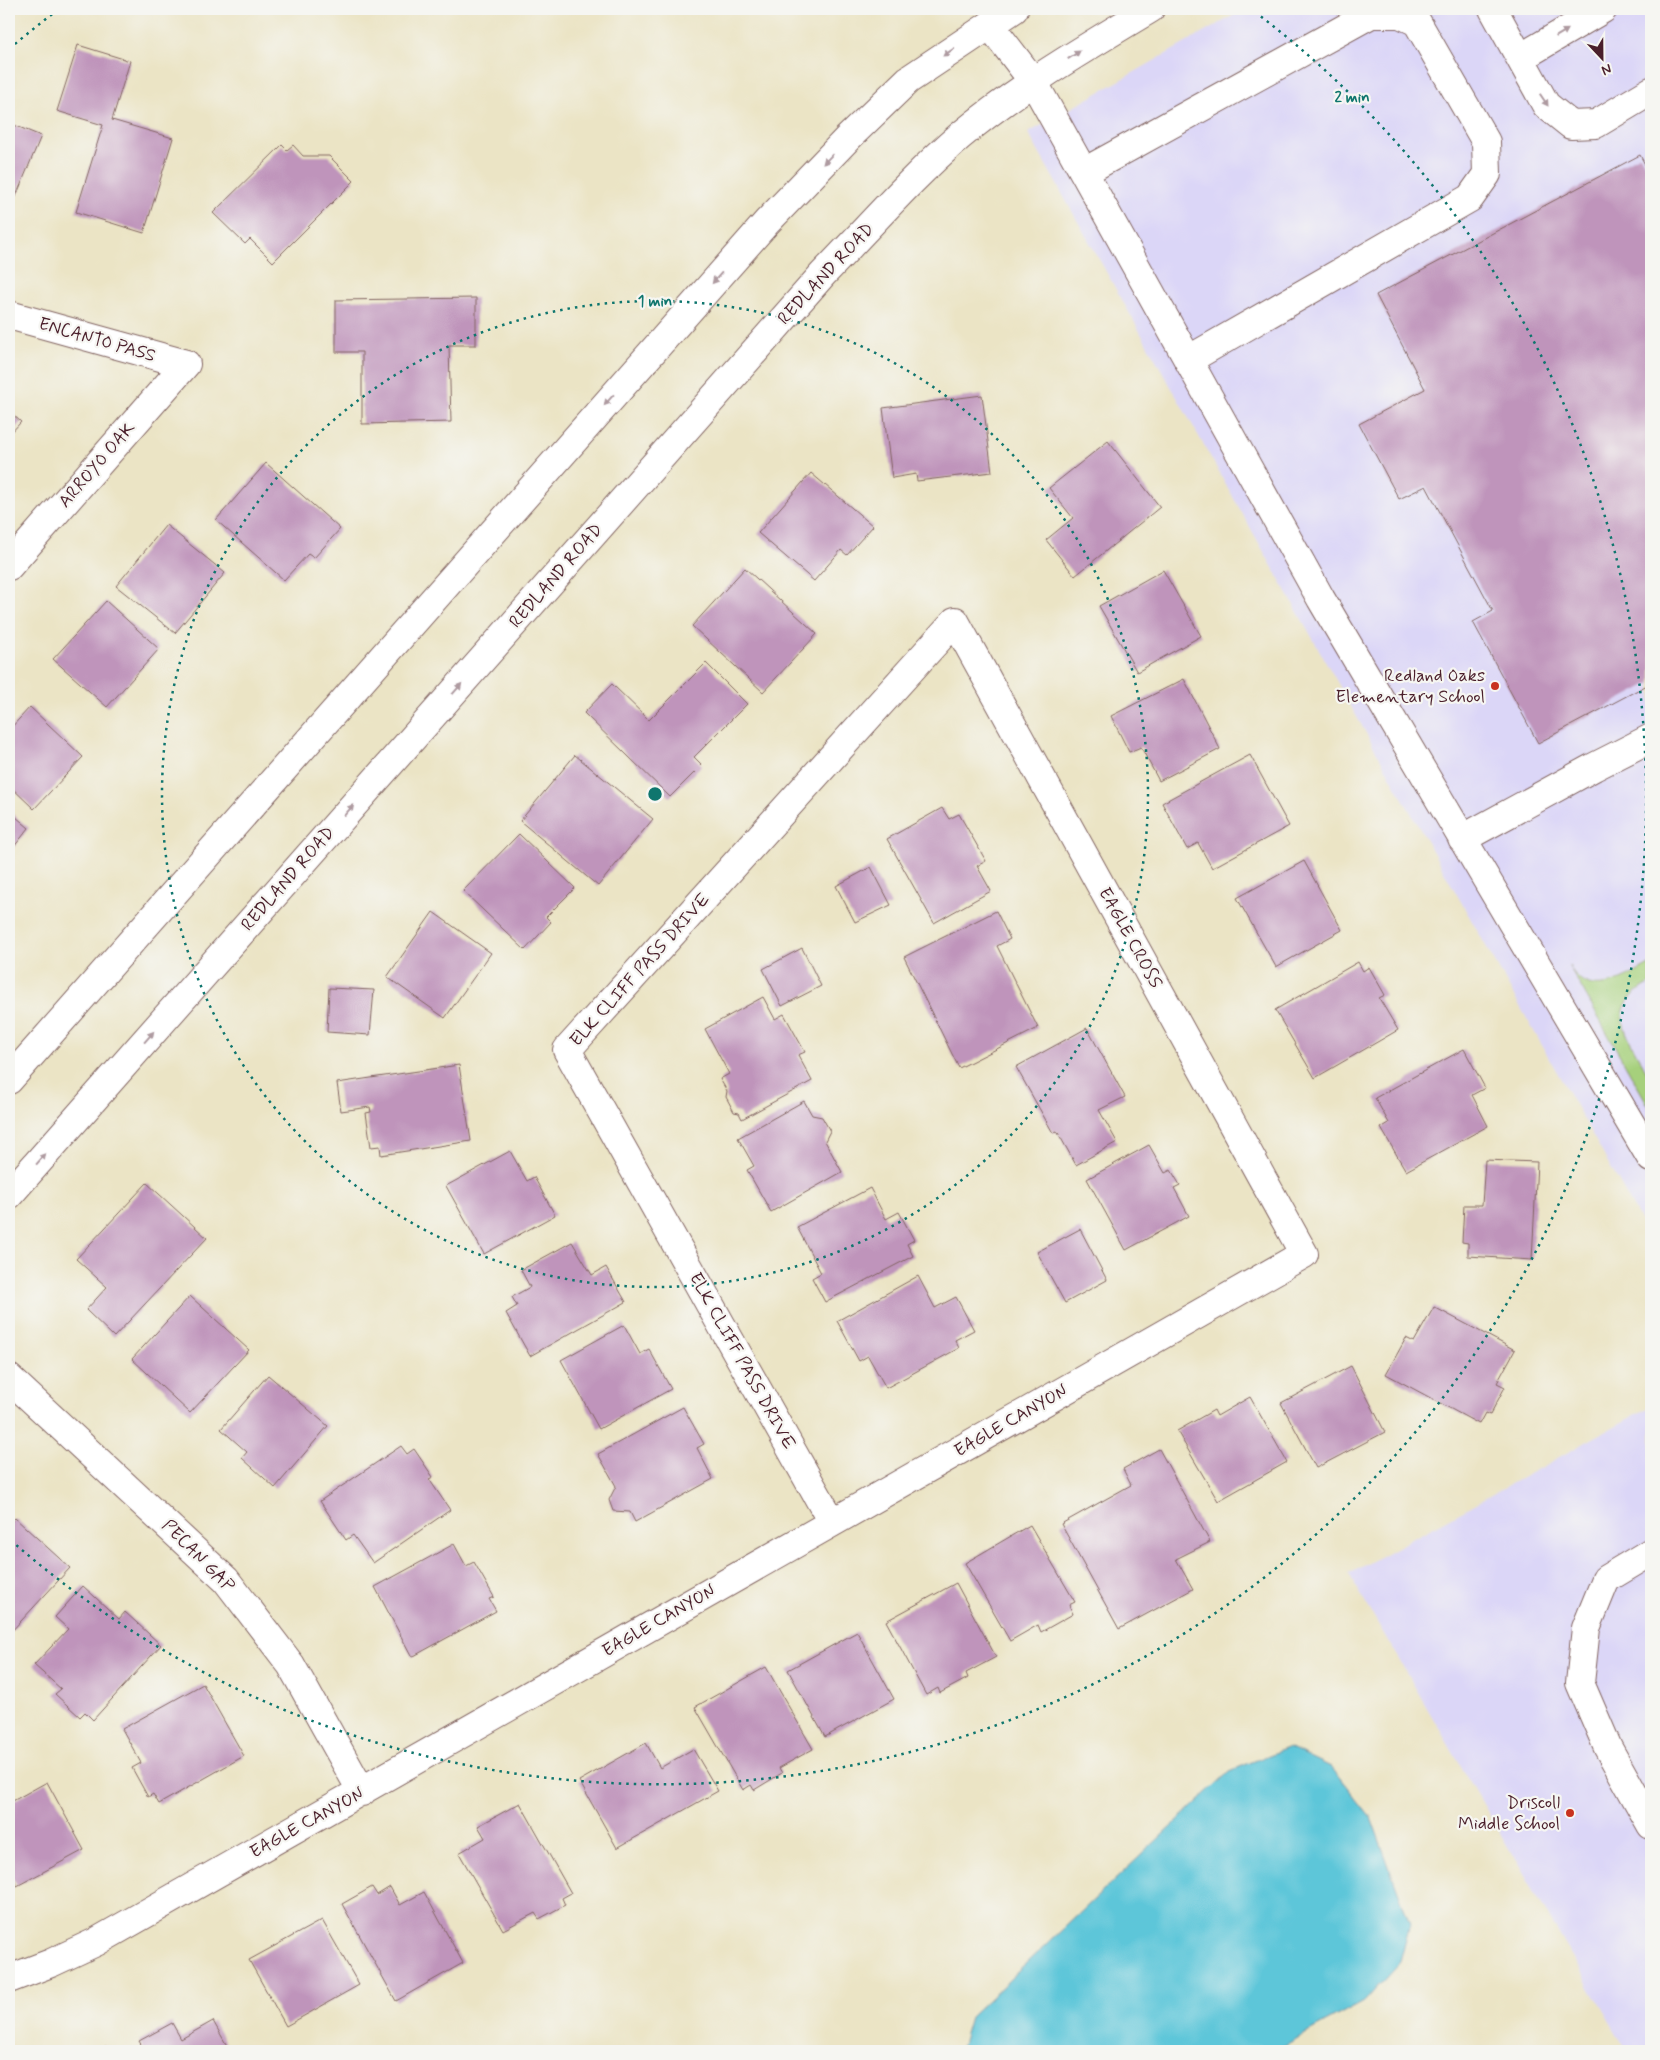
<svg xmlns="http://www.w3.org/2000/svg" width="1660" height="2060" font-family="Mynerve,sans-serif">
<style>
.built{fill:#dbd6f7}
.green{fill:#a6d07b;stroke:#787853}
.water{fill:#5dc6d9;stroke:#547282}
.building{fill:#bf94bb}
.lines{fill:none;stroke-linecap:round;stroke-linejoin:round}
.minor-casing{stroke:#826461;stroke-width:30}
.major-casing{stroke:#826461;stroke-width:30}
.minor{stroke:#fff;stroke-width:28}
.major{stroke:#fff;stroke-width:28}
.oneway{fill:#ae9aa0}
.ring{fill:none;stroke:#0f766e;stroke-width:2.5;stroke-dasharray:2.5 5}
.poi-dot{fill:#c8321e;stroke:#f6f6f2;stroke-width:2}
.labels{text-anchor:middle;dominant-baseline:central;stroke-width:4.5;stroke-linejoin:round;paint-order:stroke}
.street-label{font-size:18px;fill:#4a1f2b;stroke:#f6f6f2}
.poi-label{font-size:18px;fill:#4a1f2b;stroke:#f6f6f2;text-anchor:end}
.centre{fill:#0f766e;stroke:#f6f6f2;stroke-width:2.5}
.ring-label{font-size:15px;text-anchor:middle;font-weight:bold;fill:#0f766e;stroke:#f6f6f2;stroke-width:4.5;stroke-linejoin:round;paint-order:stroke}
</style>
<rect width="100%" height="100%" fill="#f6f6f2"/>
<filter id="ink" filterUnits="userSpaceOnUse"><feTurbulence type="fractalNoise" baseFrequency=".02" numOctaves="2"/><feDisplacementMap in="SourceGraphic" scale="10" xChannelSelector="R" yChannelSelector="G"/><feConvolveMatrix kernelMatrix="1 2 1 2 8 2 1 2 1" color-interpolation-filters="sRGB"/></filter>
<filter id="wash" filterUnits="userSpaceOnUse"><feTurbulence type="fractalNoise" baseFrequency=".0096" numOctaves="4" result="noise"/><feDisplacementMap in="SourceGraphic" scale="20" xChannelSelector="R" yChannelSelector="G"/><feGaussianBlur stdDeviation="1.12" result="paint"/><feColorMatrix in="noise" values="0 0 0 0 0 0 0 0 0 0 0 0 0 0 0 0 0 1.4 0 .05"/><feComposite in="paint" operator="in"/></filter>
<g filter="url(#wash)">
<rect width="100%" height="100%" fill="#ebe4c5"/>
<!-- built -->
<path class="built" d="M 1245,9 L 1651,9 L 1651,1239 L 1028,133 Z
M 1651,1406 L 1651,2051 L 1627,2051 L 1349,1574 Z"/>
<!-- green -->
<path class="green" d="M 1651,964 L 1651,983 C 1608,1006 1623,1029 1642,1063 C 1644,1068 1649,1074 1651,1079 C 1654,1088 1651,1101 1651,1110 L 1569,966 C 1590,1003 1625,978 1651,964 Z"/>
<!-- water -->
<path class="water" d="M 1289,1747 L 1331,1767 L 1371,1817 L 1410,1924 L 1400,1962 L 1364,2002 L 1274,2051 L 960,2051 L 970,2017 L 1230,1771 Z"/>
<g id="blocks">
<!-- building -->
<path class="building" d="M 78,45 L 130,61 L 112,120 L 173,138 L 144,233 L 76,212 L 103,125 L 57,111 Z
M 9,123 L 41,136 L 12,206 L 9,204 Z
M 282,145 L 287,150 L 293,145 L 303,156 L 329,156 L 354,181 L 273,262 L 250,239 L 245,244 L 213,213 Z
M 1640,155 L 1651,176 L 1651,683 L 1538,743 L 1473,622 L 1493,611 L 1426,486 L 1399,499 L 1359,424 L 1425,389 L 1376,295 Z
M 476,298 L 476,345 L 449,345 L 451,422 L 362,424 L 362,352 L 336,352 L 336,300 Z
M 982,395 L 992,472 L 917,481 L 916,474 L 892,478 L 883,408 Z
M 9,411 L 21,422 L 9,435 Z
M 1108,441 L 1160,507 L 1075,576 L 1046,540 L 1073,518 L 1049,488 Z
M 266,463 L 340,529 L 314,558 L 308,554 L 284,580 L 216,520 Z
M 811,473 L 873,526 L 847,555 L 841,550 L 814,581 L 758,533 Z
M 166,525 L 225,573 L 175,633 L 116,586 Z
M 745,568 L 817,634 L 763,692 L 692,626 Z
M 1163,570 L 1201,636 L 1137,672 L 1099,606 Z
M 106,601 L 159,649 L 107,707 L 53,659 Z
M 706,663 L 747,704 L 694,757 L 702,765 L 670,797 L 584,713 L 612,684 L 649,720 Z
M 1184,679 L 1220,749 L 1159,781 L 1141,747 L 1129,752 L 1111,716 Z
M 30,707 L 83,757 L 34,809 L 9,785 L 9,730 Z
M 575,755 L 653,819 L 598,886 L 520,821 Z
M 1250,755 L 1289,826 L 1212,868 L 1198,843 L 1187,849 L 1162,803 Z
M 942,808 L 949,819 L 959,814 L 986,861 L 977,866 L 991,891 L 934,923 L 887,839 Z
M 9,811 L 29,828 L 9,853 Z
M 519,834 L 575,888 L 546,917 L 551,922 L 525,950 L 463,891 Z
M 1304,861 L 1342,930 L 1276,967 L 1237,898 Z
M 871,867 L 891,905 L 855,922 L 836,886 Z
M 996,911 L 1010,939 L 997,946 L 1038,1028 L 959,1068 L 904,957 Z
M 433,912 L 491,953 L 445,1018 L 387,977 Z
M 802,948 L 821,986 L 782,1006 L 763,969 Z
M 1358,962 L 1363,971 L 1369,967 L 1385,995 L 1379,998 L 1398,1030 L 1315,1078 L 1275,1010 Z
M 329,988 L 374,990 L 370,1035 L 327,1032 Z
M 763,997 L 775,1019 L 784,1014 L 805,1052 L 798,1055 L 812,1081 L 742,1119 L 739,1113 L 734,1112 L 726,1097 L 727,1091 L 720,1079 L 729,1074 L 705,1029 Z
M 1087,1028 L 1125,1097 L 1099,1110 L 1117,1142 L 1076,1165 L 1057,1131 L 1053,1133 L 1016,1067 Z
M 1464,1049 L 1485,1088 L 1472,1095 L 1488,1126 L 1406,1171 L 1381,1128 L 1389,1123 L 1375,1098 Z
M 459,1065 L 471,1141 L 381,1155 L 380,1146 L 371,1147 L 366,1113 L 371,1112 L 370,1107 L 341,1111 L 337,1083 Z
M 804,1101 L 812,1115 L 822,1117 L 830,1131 L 825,1141 L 842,1172 L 771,1212 L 747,1170 L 754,1166 L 738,1138 Z
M 1149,1145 L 1165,1173 L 1171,1170 L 1180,1185 L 1174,1188 L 1189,1216 L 1126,1250 L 1087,1179 Z
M 510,1151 L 527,1181 L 534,1177 L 555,1215 L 484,1254 L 446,1186 Z
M 1485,1160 L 1537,1162 L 1532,1260 L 1468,1256 L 1468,1243 L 1462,1242 L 1464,1205 L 1482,1205 Z
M 147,1183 L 207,1238 L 114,1337 L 86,1310 L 107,1287 L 76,1259 Z
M 870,1188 L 886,1219 L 899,1212 L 914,1240 L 907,1244 L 913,1256 L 825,1302 L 812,1278 L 821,1273 L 797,1227 Z
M 1080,1229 L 1107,1280 L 1065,1303 L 1037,1252 Z
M 572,1242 L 592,1275 L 606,1267 L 626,1302 L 530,1356 L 506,1313 L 517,1306 L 512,1297 L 530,1287 L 521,1270 Z
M 918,1276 L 935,1308 L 956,1297 L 974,1330 L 955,1340 L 959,1348 L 886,1388 L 868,1356 L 859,1361 L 837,1321 Z
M 190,1296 L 249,1350 L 190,1413 L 132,1359 Z
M 1434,1307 L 1515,1350 L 1497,1383 L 1505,1387 L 1490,1415 L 1485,1413 L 1479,1424 L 1386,1374 L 1406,1338 L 1414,1342 Z
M 624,1325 L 640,1354 L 649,1349 L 671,1389 L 599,1429 L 561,1360 Z
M 1351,1366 L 1385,1432 L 1316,1468 L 1281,1403 Z
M 268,1375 L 328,1426 L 275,1488 L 242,1458 L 247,1452 L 221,1429 Z
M 1250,1397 L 1287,1462 L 1218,1501 L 1177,1431 L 1214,1410 L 1217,1416 Z
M 683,1407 L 704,1444 L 697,1448 L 713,1479 L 635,1522 L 630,1512 L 613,1511 L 609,1500 L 616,1486 L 598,1454 Z
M 401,1446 L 407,1454 L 414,1449 L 433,1477 L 429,1479 L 450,1510 L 373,1563 L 353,1535 L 346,1540 L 320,1501 Z
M 1159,1449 L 1210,1542 L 1176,1559 L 1193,1589 L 1119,1629 L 1061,1524 L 1131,1485 L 1123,1469 Z
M 15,1518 L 70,1568 L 9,1634 L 9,1524 Z
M 1030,1525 L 1075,1602 L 1069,1605 L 1073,1614 L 1041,1632 L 1038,1625 L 1010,1641 L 965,1563 Z
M 454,1544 L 466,1566 L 474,1562 L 494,1597 L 489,1599 L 496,1611 L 412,1657 L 375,1587 Z
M 956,1583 L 996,1657 L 966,1673 L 968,1678 L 940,1693 L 938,1688 L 926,1695 L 886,1621 Z
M 83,1586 L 119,1619 L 125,1612 L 161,1645 L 93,1720 L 85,1712 L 80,1717 L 55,1694 L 61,1689 L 34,1665 L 68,1629 L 55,1617 Z
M 857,1632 L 894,1699 L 825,1737 L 788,1670 Z
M 766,1667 L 813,1749 L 779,1768 L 782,1773 L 754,1790 L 751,1785 L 743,1790 L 695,1707 Z
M 203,1684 L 244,1756 L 159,1804 L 153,1794 L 148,1797 L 132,1768 L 141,1763 L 122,1729 Z
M 646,1743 L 660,1768 L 693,1749 L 718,1791 L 617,1848 L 579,1781 Z
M 47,1782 L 84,1850 L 17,1886 L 9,1871 L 9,1803 Z
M 520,1803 L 571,1893 L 562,1898 L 565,1905 L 539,1919 L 535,1913 L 503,1930 L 459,1853 L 485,1838 L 478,1826 Z
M 372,1887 L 377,1895 L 390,1887 L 400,1905 L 424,1892 L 463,1963 L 396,2001 L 342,1904 Z
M 322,1920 L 359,1985 L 286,2026 L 249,1960 Z
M 213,2021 L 230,2051 L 145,2051 L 139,2041 L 172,2023 L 181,2039 Z
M 106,2046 L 108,2051 L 97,2051 Z"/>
</g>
</g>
<g filter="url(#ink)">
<use href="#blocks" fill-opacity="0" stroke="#826461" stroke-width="1"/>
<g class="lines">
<defs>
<path id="minor" d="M 1493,9 L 1546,105 L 1571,125 L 1596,124 L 1651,91
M 990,25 L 1033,81 L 1321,599 L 1651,1158
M 1520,58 L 1603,9
M 1084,172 L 1371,14 L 1400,14 L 1417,22 L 1486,142 L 1487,174 L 1470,198 L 1188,360
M 9,315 L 186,364 L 9,566
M 1462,839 L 1594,767 L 1651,738
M 9,1378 L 226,1580 L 291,1665 L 362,1792
M 1651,1552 L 1606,1579 L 1586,1628 L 1580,1683 L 1608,1748 L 1651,1825
M 9,1979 L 51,1963 L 96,1942 L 1304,1254 L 955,621 L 567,1050 L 832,1522"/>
<path id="major" d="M 9,1080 L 767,222 L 848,138 L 908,80 L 1014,9
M 9,1195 L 823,274 C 868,228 911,178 960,136 C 1019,87 1085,48 1150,9"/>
</defs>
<!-- minor casing -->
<use href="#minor" class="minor-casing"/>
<!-- major casing -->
<use href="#major" class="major-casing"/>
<!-- minor -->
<use href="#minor" class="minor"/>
<!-- major -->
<use href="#major" class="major"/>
</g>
<!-- one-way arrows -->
<defs><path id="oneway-solid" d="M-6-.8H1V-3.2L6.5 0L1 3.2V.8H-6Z" transform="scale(1.25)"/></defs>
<g class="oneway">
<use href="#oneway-solid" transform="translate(1562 33) rotate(-31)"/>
<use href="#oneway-solid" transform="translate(949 52) rotate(146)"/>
<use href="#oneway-solid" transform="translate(1074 55) rotate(-33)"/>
<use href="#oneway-solid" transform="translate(1544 100) rotate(56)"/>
<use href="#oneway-solid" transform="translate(828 159) rotate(134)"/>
<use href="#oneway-solid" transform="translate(717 278) rotate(131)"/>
<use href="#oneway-solid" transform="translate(609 400) rotate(131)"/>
<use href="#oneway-solid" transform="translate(457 689) rotate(-49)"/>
<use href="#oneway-solid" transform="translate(349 810) rotate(-49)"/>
<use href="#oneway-solid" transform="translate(149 1037) rotate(-49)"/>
<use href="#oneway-solid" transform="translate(41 1159) rotate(-49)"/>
</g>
</g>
<!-- distance rings -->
<g class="ring">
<circle cx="655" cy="794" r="493"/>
<path d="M15 44A986 986 0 0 1 55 12M1255 12A986 986 0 1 1 15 1544"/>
</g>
<!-- markers -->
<g class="poi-dot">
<circle cx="1495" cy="686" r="5"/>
<circle cx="1570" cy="1813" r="5"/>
</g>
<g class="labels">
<!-- street labels -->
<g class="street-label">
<text transform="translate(826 274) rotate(-47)">REDLAND ROAD</text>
<text transform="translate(97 340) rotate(16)">ENCANTO PASS</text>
<text transform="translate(97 465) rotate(-49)">ARROYO OAK</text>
<text transform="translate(556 576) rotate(-49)">REDLAND ROAD</text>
<text transform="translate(288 879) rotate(-49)">REDLAND ROAD</text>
<text transform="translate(1130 938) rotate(61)">EAGLE CROSS</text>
<text transform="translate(640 970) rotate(-48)">ELK CLIFF PASS DRIVE</text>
<text transform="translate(742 1361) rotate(61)">ELK CLIFF PASS DRIVE</text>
<text transform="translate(1011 1421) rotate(-30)">EAGLE CANYON</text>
<text transform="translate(198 1556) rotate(45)">PECAN GAP</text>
<text transform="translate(659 1621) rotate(-30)">EAGLE CANYON</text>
<text transform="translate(307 1823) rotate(-29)">EAGLE CANYON</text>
</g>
<!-- poi labels -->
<g class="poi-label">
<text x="1485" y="676">Redland Oaks<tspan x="1485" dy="21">Elementary School</tspan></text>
<text x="1560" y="1803">Driscoll<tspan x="1560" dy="21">Middle School</tspan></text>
</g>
</g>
<circle cx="655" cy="794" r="8" class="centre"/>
<g class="ring-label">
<text x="1352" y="102">2 min</text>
<text x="655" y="306">1 min</text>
</g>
<!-- margin -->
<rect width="1660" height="2060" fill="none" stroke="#f6f6f2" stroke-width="30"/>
<!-- north arrow -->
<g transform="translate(1602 58) rotate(158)" stroke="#f6f6f2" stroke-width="4" paint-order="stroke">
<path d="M0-4L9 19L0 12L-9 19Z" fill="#4a1f2b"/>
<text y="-8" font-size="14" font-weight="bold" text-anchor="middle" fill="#4a1f2b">N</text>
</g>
</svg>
